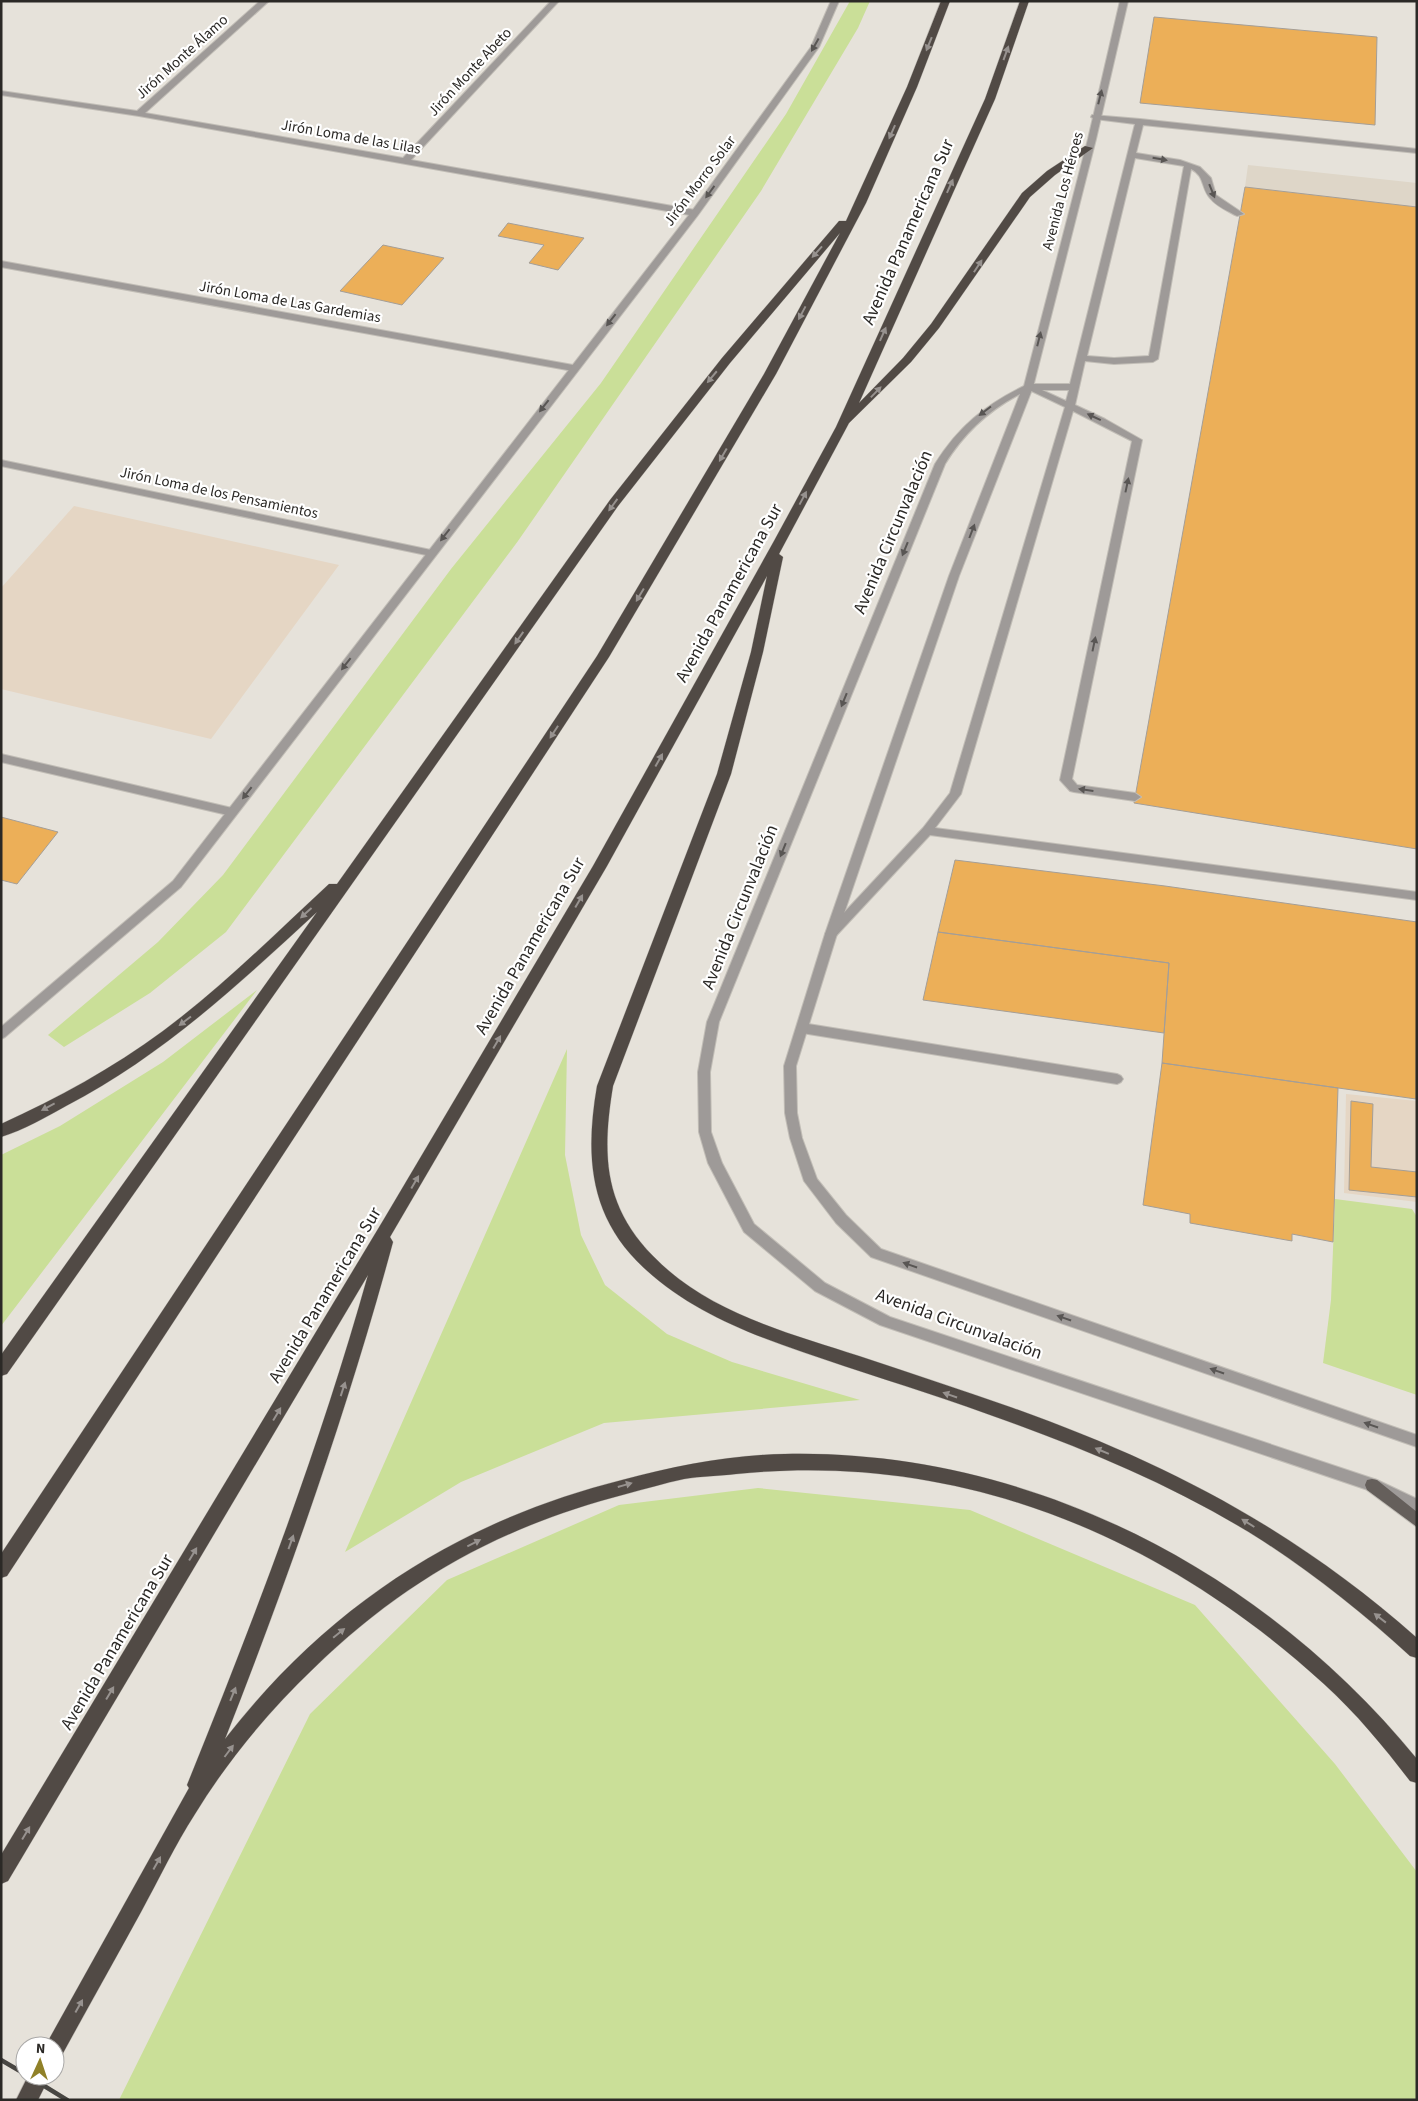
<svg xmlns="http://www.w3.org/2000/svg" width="1418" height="2101" font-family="'Source Sans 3',sans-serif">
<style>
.built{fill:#ded6c8}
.education{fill:#e5d6c4}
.green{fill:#cadf98}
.building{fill:#ecaf58;stroke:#a49e97}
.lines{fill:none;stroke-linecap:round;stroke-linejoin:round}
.service-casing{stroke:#c1bdb6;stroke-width:2}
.minor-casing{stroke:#c1bdb6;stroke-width:2}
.tertiary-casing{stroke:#c1bdb6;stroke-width:2}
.primary-casing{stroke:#c1bdb6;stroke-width:2}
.motorway-casing{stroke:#c1bdb6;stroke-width:1}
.service{fill:#9e9a98;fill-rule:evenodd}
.minor{fill:#9e9a98;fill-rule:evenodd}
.tertiary{fill:#9e9a98;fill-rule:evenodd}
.primary{fill:#655f5b;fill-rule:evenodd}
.motorway{fill:#514a45;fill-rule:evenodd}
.rail{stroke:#484642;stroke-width:4.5}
.oneway{fill:#97928f}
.oneway2{fill:#595654}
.labels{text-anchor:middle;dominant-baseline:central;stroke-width:4.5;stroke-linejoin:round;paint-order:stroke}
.far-street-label{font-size:15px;fill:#2b2926;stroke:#fff}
.street-label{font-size:18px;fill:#2b2926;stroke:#fff}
</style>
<rect width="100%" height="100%" fill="#e6e2da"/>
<!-- built -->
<path class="built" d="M 1248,165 L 1417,183 L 1417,207 L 1245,187 Z"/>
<!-- education -->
<path class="education" d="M 74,506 L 339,565 L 211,739 L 1,689 L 1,588 Z
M 1346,1094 L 1417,1101 L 1417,1202 L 1344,1193 Z"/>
<!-- green -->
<path class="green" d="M 850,1 L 870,1 L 858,28 L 761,191 L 518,541 L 226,932 L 150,993 L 64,1047 L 48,1035 L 158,942 L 223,875 L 451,569 L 601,383 L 786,114 Z
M 257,990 L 1,1326 L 1,1155 L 60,1126 L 163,1062 Z
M 567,1049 L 565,1155 L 581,1235 L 605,1285 L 667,1334 L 732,1362 L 860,1400 L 604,1423 L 461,1482 L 345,1552 Z
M 1335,1199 L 1412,1209 L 1417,1217 L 1417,1395 L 1323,1363 L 1331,1300 Z
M 758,1488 L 970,1510 L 1195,1605 L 1335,1764 L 1417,1872 L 1417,2100 L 119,2100 L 310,1714 L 447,1580 L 619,1505 Z"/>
<!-- building -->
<path class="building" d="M 1154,17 L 1377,37 L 1375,125 L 1140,103 Z
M 1245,187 L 1417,207 L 1417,849 L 1134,803 Z
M 508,223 L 584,238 L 558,270 L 529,263 L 544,245 L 498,236 Z
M 383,245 L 444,258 L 402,305 L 340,291 Z
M 1,817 L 58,832 L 17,884 L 1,880 Z
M 955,860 L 1165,886 L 1417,922 L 1416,1099 L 1162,1063 L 1169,963 L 938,932 Z
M 938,932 L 1169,963 L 1164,1033 L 923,1000 Z
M 1162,1063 L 1338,1088 L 1333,1242 L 1292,1234 L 1292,1241 L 1190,1223 L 1190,1214 L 1143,1205 Z
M 1351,1101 L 1373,1104 L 1371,1167 L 1417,1172 L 1417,1197 L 1349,1190 Z"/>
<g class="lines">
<defs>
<path id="service" d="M 1092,115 L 1140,119 L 1417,149 L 1417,153 L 1143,125 L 1136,153 L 1180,160 L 1200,167 L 1211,178 L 1216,195 L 1244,214 L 1237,216 C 1228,211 1217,207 1210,198 C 1201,188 1205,176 1191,169 L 1158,359 L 1153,362 L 1114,364 L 1085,361 L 1075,405 L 1105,419 L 1142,440 L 1072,779 L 1077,785 L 1135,793 L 1141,797 L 1135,801 L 1074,792 L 1070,791 L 1060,780 L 1132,441 L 1073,411 L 961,794 L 935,828 L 1417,892 L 1417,900 L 930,835 L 835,937 L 827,937 L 825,934 L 827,931 L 923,828 L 950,793 L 1065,407 L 1023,387 L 1028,384 L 1070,384 L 1135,124 L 1095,119 L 1091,117 ZM 1135,158 L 1184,166 L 1149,356 L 1114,358 L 1087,356 ZM 1042,390 L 1069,390 L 1066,401 Z
M 802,1023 L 1117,1074 L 1121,1076 L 1123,1079 L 1121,1082 L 1117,1084 L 802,1033 L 796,1028 Z"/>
<path id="minor" d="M 260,1 L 269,1 L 145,113 L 403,158 L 551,1 L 559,1 L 411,160 L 695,210 L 699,213 L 695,216 L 139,116 L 1,95 L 1,91 L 137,111 Z
M 1,261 L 573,365 L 578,368 L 573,371 L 1,267 Z
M 1,460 L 431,550 L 436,553 L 431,556 L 1,466 Z
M 1,754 L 232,808 L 238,812 L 232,816 L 1,762 Z"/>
<path id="tertiary" d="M 831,1 L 839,1 L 819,47 L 698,215 L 181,887 L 5,1037 L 1,1039 L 1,1027 L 173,881 L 692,211 L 811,47 Z
M 1120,1 L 1128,1 L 1096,139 L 1033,387 L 959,576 L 837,934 L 796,1066 L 797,1113 L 802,1138 L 817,1179 L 846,1215 L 881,1249 L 1417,1435 L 1417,1447 L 871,1257 L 836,1223 L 804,1181 L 790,1138 L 785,1113 L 784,1066 L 825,934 L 949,576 L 1020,394 C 988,411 964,433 945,464 L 719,1022 L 710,1072 L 711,1132 L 722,1163 L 754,1224 L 825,1283 L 890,1317 L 1377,1480 L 1417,1499 L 1417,1512 L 1368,1490 L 880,1325 L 815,1291 L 744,1232 L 708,1163 L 699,1132 L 698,1072 L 707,1022 L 935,464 C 958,427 985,405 1024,386 L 1088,139 Z"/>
<path id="primary" d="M 1372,1479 L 1377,1480 L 1417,1512 L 1417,1527 L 1367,1490 L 1365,1485 L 1367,1480 Z"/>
<path id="motorway" d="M 941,1 L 950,1 L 917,87 L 866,203 L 776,374 L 609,657 L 7,1576 L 1,1578 L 1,1554 L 597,656 L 764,374 L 840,233 L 730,363 L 618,506 L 7,1374 L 1,1376 L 1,1355 L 317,912 C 238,985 162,1056 66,1106 C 46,1117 24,1130 1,1137 L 1,1124 C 58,1098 113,1068 163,1031 C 222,987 275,934 329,884 L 337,884 L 610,500 L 722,358 L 839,221 L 846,221 L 907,87 Z
M 1020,1 L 1029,1 L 995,99 L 859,403 L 903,358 L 931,324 L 1022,193 L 1047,171 L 1085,146 L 1093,148 L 1055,175 L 1030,197 L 939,328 L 911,362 L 849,423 L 779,554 L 783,557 L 763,652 L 731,774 L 613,1086 C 602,1153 603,1205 653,1256 C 707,1312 787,1333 859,1356 C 910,1373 962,1390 1013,1408 C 1167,1463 1294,1529 1417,1638 L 1417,1658 L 1410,1656 C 1364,1614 1315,1575 1263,1541 C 1183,1490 1095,1453 1007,1421 C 953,1401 899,1384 844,1366 C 773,1342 700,1320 644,1268 C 589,1217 585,1156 597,1086 L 717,774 L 751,652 L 767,576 L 607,866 L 390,1237 L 393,1242 C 347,1412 289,1576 225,1739 C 328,1606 459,1521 622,1480 C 675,1466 730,1455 785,1454 C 1030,1449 1264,1571 1417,1759 L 1417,1783 L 1410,1781 C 1384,1747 1356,1713 1324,1684 C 1161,1535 959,1451 736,1474 C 719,1476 701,1476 684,1479 C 665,1483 645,1489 626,1494 C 502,1526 406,1579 314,1668 C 269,1711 228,1760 195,1814 C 175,1845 159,1879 141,1912 C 115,1960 88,2007 62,2055 L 55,2058 L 55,2046 L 45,2046 L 48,2041 L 189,1788 L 187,1785 C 255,1617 319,1450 368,1275 L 8,1881 L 1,1884 L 1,1855 L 384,1219 L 593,866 L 774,541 L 836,427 L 985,99 Z
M 28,2076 L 50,2076 L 38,2100 L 16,2100 Z"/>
</defs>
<!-- service casing -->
<use href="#service" class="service-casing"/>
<!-- minor casing -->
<use href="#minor" class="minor-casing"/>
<!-- tertiary casing -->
<use href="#tertiary" class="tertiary-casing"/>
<!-- primary casing -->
<use href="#primary" class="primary-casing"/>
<!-- motorway casing -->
<use href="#motorway" class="motorway-casing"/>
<!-- service -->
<use href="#service" class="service"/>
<!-- minor -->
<use href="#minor" class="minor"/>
<!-- tertiary -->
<use href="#tertiary" class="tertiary"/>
<!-- primary -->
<use href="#primary" class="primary"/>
<!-- motorway -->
<use href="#motorway" class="motorway"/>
<!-- rail -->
<path class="rail" d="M 1,2060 L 25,2074
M 28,2076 L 67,2100"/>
</g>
<!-- one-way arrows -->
<defs><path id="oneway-solid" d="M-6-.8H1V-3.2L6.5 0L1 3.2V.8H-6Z" transform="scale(1.25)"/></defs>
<g class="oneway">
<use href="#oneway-solid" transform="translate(929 44) rotate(112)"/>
<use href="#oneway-solid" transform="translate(1006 53) rotate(-70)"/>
<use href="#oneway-solid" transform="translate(892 132) rotate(114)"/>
<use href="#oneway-solid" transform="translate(950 186) rotate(-66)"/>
<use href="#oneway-solid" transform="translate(817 252) rotate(132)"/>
<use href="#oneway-solid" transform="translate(978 266) rotate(-57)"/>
<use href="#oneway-solid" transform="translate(802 313) rotate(118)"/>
<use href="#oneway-solid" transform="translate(883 334) rotate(-66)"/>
<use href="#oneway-solid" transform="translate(712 377) rotate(130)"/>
<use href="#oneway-solid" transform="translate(876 392) rotate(-46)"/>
<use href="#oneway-solid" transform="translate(723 455) rotate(120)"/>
<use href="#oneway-solid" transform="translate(803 498) rotate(-62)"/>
<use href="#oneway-solid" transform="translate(613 505) rotate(126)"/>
<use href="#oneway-solid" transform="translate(640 595) rotate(121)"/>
<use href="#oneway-solid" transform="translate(519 638) rotate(125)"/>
<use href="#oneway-solid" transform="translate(554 732) rotate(123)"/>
<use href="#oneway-solid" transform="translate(659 760) rotate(-61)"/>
<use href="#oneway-solid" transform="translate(579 901) rotate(-60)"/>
<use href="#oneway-solid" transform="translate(306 913) rotate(138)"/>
<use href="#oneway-solid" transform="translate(185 1021) rotate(143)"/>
<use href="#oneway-solid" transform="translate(497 1042) rotate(-60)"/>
<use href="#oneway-solid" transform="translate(48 1107) rotate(152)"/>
<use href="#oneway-solid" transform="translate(415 1182) rotate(-60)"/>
<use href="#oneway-solid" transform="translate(343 1389) rotate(-72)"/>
<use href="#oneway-solid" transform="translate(950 1395) rotate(-161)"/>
<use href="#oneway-solid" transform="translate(277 1414) rotate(-59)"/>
<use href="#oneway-solid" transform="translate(1102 1451) rotate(-157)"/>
<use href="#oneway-solid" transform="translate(625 1485) rotate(-16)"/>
<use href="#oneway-solid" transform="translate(1248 1523) rotate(-148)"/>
<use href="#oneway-solid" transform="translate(291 1542) rotate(-70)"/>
<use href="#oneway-solid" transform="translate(474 1543) rotate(-27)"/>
<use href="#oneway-solid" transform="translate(193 1554) rotate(-59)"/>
<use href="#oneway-solid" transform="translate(1380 1618) rotate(-142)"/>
<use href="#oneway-solid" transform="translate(339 1633) rotate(-39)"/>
<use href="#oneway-solid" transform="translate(110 1693) rotate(-59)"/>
<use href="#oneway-solid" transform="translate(233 1694) rotate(-68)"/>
<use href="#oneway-solid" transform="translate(229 1751) rotate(-53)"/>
<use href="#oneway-solid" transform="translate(26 1833) rotate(-59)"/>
<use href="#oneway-solid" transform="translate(157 1863) rotate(-61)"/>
<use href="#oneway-solid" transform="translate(79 2006) rotate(-61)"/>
</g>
<g class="oneway2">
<use href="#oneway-solid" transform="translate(815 45) rotate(119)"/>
<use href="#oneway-solid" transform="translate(1100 97) rotate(-76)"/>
<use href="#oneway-solid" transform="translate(1160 159) rotate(10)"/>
<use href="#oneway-solid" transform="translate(1212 191) rotate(68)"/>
<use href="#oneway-solid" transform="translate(710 192) rotate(126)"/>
<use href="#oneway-solid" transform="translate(611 320) rotate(128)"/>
<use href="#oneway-solid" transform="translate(1039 339) rotate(-76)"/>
<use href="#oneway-solid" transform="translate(544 406) rotate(128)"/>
<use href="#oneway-solid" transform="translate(985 411) rotate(143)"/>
<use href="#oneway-solid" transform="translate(1094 417) rotate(-155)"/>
<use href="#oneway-solid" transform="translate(1127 485) rotate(-78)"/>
<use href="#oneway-solid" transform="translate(972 531) rotate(-69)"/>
<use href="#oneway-solid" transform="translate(445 535) rotate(128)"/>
<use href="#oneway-solid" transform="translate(905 549) rotate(112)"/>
<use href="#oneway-solid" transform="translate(1094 644) rotate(-78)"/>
<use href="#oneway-solid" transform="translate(346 664) rotate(128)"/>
<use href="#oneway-solid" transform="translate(844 700) rotate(112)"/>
<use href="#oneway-solid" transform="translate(1086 790) rotate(-172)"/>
<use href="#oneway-solid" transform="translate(247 793) rotate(128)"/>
<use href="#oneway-solid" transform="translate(783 850) rotate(112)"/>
<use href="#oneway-solid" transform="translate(910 1265) rotate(-161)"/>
<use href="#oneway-solid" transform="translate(1064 1318) rotate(-161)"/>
<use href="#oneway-solid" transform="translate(1217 1371) rotate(-161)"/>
<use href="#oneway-solid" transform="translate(1371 1425) rotate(-161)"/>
</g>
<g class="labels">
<!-- far-street labels -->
<g class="far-street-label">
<text transform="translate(182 57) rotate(-42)">Jirón Monte Álamo</text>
<text transform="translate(470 72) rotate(-47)">Jirón Monte Abeto</text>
<text transform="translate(351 137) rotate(10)">Jirón Loma de las Lilas</text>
<text transform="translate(700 181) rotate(-53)">Jirón Morro Solar</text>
<text transform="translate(1063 191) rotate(-75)">Avenida Los Héroes</text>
<text transform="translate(290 302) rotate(10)">Jirón Loma de Las Gardemias</text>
<text transform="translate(219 493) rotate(12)">Jirón Loma de los Pensamientos</text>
</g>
<!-- street labels -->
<g class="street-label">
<text transform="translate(908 232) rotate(-66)">Avenida Panamericana Sur</text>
<text transform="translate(893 532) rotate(-67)">Avenida Circunvalación</text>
<text transform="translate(729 593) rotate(-61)">Avenida Panamericana Sur</text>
<text transform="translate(740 907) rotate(-68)">Avenida Circunvalación</text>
<text transform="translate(530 946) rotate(-60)">Avenida Panamericana Sur</text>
<text transform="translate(325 1295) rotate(-59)">Avenida Panamericana Sur</text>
<text transform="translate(959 1324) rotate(20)">Avenida Circunvalación</text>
<text transform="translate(117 1642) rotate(-59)">Avenida Panamericana Sur</text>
</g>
</g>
<!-- border -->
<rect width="1418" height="2101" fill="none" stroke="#2b2926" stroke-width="5"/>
<!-- north arrow -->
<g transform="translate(40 2061) rotate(3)"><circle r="24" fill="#ffffff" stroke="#aaa9a8"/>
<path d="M0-4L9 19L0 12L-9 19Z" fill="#908128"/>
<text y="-8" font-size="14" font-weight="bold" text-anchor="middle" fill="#2b2926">N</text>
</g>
</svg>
